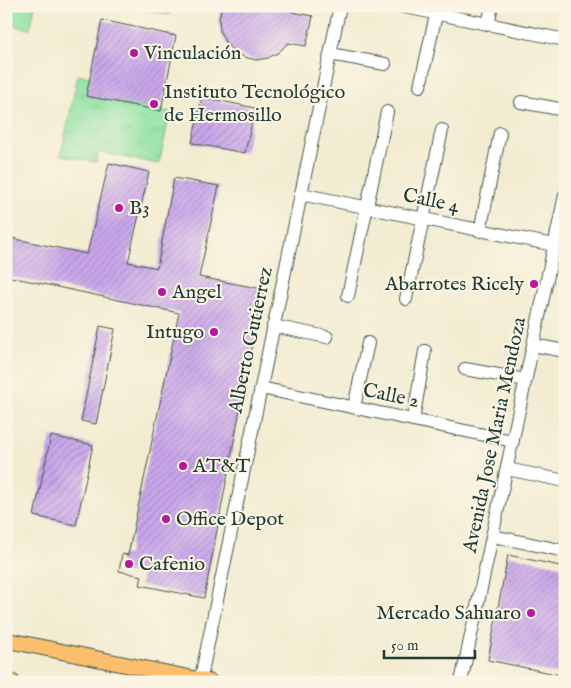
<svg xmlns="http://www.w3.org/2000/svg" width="571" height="688" font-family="'IM FELL English',serif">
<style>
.grass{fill:url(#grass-tufts);stroke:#568f6b}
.garden{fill:#8de1a2;stroke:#568f6b}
.building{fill:url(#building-hatch)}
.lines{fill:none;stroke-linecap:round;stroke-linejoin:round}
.minor-casing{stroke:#3f574c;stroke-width:14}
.major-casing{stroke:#3f574c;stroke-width:17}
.minor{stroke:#fff;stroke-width:12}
.major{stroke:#fabe6d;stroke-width:15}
.poi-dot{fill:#b5179e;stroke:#fcf5e5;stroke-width:2}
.labels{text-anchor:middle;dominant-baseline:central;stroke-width:4;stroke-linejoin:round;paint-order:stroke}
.poi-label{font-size:20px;fill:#1f3d34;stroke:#fcf5e5;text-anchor:start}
.street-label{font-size:20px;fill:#1f3d34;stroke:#fcf5e5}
</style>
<defs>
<pattern id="grass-tufts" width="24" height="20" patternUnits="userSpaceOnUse" patternTransform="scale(1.25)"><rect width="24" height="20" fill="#8de1a2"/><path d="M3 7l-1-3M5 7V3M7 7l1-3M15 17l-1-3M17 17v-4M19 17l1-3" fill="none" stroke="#79c28c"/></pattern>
<pattern id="building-hatch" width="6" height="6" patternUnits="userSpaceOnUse" patternTransform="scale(1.25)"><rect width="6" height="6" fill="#caa7ec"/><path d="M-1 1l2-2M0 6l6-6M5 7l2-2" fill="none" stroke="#a389c0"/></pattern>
</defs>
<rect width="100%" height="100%" fill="#fcf5e5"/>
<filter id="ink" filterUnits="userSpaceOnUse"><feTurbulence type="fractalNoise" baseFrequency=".02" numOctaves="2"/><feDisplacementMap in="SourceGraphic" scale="10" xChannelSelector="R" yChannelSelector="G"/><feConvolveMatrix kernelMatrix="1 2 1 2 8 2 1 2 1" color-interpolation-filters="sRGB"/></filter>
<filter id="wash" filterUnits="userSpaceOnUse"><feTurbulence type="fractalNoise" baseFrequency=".0096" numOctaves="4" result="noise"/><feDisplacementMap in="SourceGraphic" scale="20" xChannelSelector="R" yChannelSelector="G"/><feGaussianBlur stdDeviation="1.12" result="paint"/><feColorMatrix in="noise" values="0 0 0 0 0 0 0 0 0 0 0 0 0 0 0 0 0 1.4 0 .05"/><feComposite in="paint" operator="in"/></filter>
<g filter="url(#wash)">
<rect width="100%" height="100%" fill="#f3ecd2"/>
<!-- grass -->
<path class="grass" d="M 78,75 L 90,77 L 87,96 L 170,112 L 159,164 L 99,152 L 96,162 L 61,155 Z"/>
<!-- garden -->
<path class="garden" d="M 6,6 L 35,6 L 30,29 L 6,24 Z
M 131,6 L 171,6 L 169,15 Z"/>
<g id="blocks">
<!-- building -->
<path class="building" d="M 222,6 L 291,6 L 292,12 L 313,16 L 306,46 L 288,43 L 279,52 L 268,58 L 256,60 L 244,57 L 233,51 L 225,42 L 220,31 L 219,18 Z
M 102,20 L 176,36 L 161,111 L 86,96 Z
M 202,97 L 255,108 L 245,153 L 192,143 Z
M 109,163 L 149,172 L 128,262 L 157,268 L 174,178 L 219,186 L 199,277 L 263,289 L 204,598 L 140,585 L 142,576 L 119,571 L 122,554 L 128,555 L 179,313 L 6,276 L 6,237 L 87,254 Z
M 100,326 L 115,329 L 96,424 L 81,421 Z
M 51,436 L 93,445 L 76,525 L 34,516 Z
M 508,555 L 565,567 L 565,676 L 488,660 Z"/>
</g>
</g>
<g filter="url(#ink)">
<use href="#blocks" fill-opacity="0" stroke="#3f574c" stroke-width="1"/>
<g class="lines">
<defs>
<path id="minor" d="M 400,6 L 565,40
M 488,24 L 492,6
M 330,54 L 385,64
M 420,86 L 438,6
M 521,102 L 565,110
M 300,194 L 554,245
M 480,231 L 500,133
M 348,296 L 387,112
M 406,299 L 442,130
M 273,326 L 327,337
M 533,345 L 565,351
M 465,369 L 526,380
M 261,388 L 513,441
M 354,407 L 368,343
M 413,420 L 425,351
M 507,469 L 565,481
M 493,536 L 565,551
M 200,682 L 340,6
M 461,682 L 565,195"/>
<path id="major" d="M 6,640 L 210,682
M 6,681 L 12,682"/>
</defs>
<!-- minor casing -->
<use href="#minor" class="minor-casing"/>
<!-- major casing -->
<use href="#major" class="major-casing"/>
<!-- minor -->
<use href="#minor" class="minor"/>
<!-- major -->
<use href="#major" class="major"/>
</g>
</g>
<!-- markers -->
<g class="poi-dot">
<circle cx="134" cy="53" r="5"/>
<circle cx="154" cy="104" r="5"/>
<circle cx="119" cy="208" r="5"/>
<circle cx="534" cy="284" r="5"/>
<circle cx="162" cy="292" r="5"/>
<circle cx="214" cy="332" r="5"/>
<circle cx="183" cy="466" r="5"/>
<circle cx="166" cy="519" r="5"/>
<circle cx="129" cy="564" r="5"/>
<circle cx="531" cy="613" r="5"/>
</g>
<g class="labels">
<!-- poi labels -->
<g class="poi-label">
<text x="144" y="53">Vinculación</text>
<text x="164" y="92">Instituto Tecnológico<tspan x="164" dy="23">de Hermosillo</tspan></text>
<text x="129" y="208">B3</text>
<text x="524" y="284" text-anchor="end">Abarrotes Ricely</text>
<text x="172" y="292">Angel</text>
<text x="204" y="332" text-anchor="end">Intugo</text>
<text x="193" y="466">AT&amp;T</text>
<text x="176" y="519">Office Depot</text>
<text x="139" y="564">Cafenio</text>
<text x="521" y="613" text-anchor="end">Mercado Sahuaro</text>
</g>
<!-- street labels -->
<g class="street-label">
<text transform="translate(431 201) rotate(12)">Calle 4</text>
<text transform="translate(251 340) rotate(-78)">Alberto Gutierrez</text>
<text transform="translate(391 396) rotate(12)">Calle 2</text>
<text transform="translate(495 435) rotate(-78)">Avenida Jose Maria Mendoza</text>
</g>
</g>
<!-- margin -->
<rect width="571" height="688" fill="none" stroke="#fcf5e5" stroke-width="25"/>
<!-- scale -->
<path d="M384 650v8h91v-8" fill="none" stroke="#1f3d34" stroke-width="2.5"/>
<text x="391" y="650" font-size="15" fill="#1f3d34" stroke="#fcf5e5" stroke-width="4" paint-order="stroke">50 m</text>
</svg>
